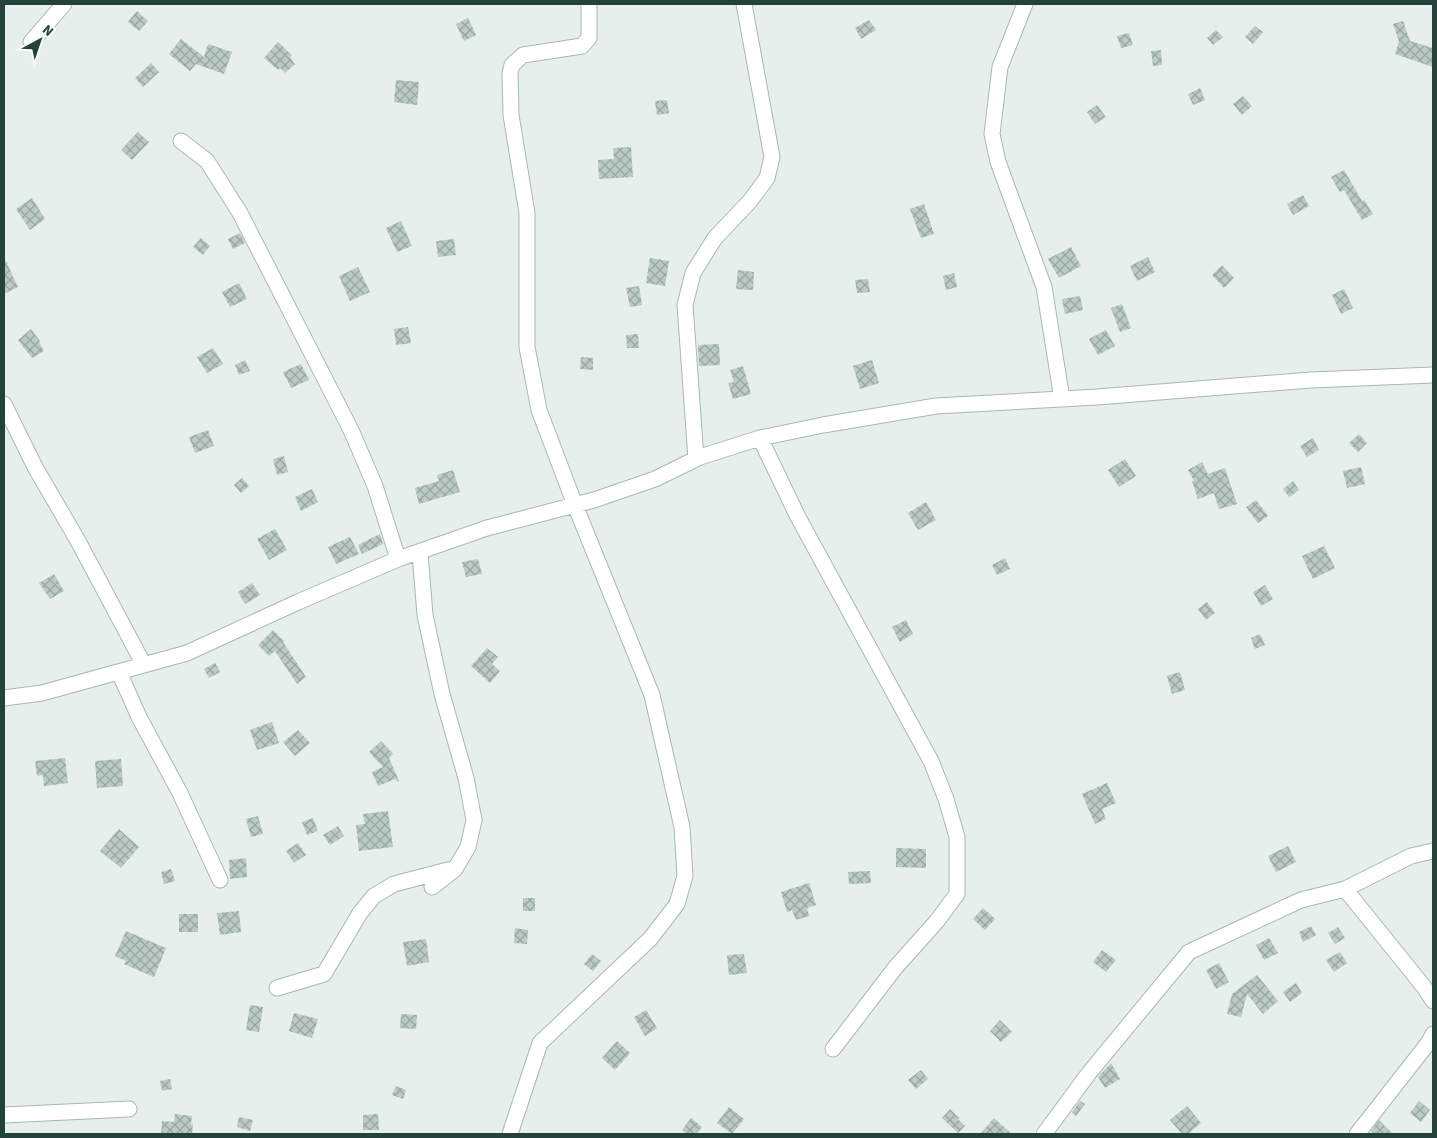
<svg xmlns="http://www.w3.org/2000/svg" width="1437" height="1138" font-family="'Source Sans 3',sans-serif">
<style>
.building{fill:url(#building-cross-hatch)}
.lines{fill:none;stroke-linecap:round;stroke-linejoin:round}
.minor-casing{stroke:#a8b8b2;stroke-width:17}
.minor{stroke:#fff;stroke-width:15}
</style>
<defs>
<pattern id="building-cross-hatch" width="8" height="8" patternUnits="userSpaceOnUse" patternTransform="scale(1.25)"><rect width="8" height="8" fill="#bbcac4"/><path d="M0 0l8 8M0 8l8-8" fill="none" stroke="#98a6a0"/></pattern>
</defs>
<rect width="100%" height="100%" fill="#e6efeb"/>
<!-- building -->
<path class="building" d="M 137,11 L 148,21 L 139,31 L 128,22 Z
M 468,18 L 476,35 L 464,41 L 456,24 Z
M 869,20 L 876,30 L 861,39 L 855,28 Z
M 1403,21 L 1410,41 L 1433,48 L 1433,67 L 1395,54 L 1399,41 L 1393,24 Z
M 1255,26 L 1263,32 L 1253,44 L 1245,37 Z
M 1216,30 L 1223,37 L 1213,45 L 1207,38 Z
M 1129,33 L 1133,45 L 1121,48 L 1117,36 Z
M 181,39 L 204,57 L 208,44 L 232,52 L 224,74 L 196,64 L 190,71 L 169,54 Z
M 278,42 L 292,55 L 290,57 L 295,64 L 285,73 L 280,68 L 278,70 L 264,58 Z
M 1161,50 L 1162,65 L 1153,66 L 1151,51 Z
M 151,63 L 159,72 L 143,87 L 135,78 Z
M 396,80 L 419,82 L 417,105 L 394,102 Z
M 1200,88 L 1205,100 L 1193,105 L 1188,94 Z
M 1243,96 L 1252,106 L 1242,115 L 1233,104 Z
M 667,100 L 669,113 L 657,115 L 655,101 Z
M 1097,105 L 1106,117 L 1095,124 L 1087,112 Z
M 138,132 L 149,142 L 132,160 L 121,150 Z
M 631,147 L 633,177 L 599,179 L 598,160 L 614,159 L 613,148 Z
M 1344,170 L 1362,201 L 1364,200 L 1373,214 L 1362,220 L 1344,190 L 1340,192 L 1331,177 Z
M 1303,195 L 1309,206 L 1293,215 L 1287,204 Z
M 32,198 L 45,219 L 30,230 L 16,209 Z
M 924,204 L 934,234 L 921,238 L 910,209 Z
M 401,221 L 412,246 L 397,252 L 386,228 Z
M 240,233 L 245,243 L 233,249 L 228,239 Z
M 201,238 L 210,246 L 203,255 L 193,247 Z
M 454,239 L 456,255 L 438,257 L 436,241 Z
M 1071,247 L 1081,266 L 1059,278 L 1048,259 Z
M 4,257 L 18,287 L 4,294 Z
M 1148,257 L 1155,272 L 1137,281 L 1130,266 Z
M 650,258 L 669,261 L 665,286 L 646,283 Z
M 1222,265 L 1234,278 L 1224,288 L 1212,275 Z
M 358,267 L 370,292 L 350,301 L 339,276 Z
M 738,270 L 754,272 L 753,290 L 736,289 Z
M 954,273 L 957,287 L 946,290 L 943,276 Z
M 868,279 L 870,292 L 857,293 L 855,280 Z
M 239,283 L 247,299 L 230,307 L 222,292 Z
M 639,286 L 642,305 L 630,307 L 626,288 Z
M 1344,289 L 1353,308 L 1341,314 L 1332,295 Z
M 1080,296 L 1083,310 L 1065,314 L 1062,299 Z
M 1122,304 L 1131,328 L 1120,332 L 1111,308 Z
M 408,327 L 411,343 L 396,345 L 394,329 Z
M 31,329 L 40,341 L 39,342 L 44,351 L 32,358 L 18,340 Z
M 1106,330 L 1115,346 L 1098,355 L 1089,339 Z
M 638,334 L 639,348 L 627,348 L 626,335 Z
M 719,344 L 720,365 L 699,366 L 698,345 Z
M 213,348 L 223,364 L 207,373 L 197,357 Z
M 581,357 L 593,358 L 593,370 L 580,369 Z
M 245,360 L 250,371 L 239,375 L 235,365 Z
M 872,360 L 879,383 L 860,389 L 853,366 Z
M 301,364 L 309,380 L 291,388 L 283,372 Z
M 743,366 L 751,394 L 733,399 L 728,383 L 734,382 L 730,370 Z
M 208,430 L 214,446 L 195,453 L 189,437 Z
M 1359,434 L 1367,443 L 1358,452 L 1349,443 Z
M 1313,438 L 1319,450 L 1307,457 L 1300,446 Z
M 284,456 L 288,472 L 277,475 L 273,459 Z
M 1125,459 L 1136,476 L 1119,487 L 1108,470 Z
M 1202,462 L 1208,474 L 1225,468 L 1237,504 L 1219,509 L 1214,493 L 1198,499 L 1192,481 L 1194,481 L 1188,470 Z
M 1361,467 L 1365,484 L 1347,488 L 1343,471 Z
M 453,470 L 460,492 L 419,504 L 415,488 L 439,481 L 437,475 Z
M 242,478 L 249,486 L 241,493 L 234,485 Z
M 1293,481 L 1299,490 L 1289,497 L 1283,489 Z
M 312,489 L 318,502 L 301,511 L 295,497 Z
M 1256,500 L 1268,516 L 1258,523 L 1246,507 Z
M 926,502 L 936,520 L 918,530 L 908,513 Z
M 275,529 L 287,550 L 269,560 L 257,539 Z
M 380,534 L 383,544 L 362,554 L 358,545 Z
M 350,537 L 359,554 L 336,564 L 328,547 Z
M 1324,546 L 1335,568 L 1313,579 L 1302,556 Z
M 1005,558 L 1010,569 L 997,575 L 992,565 Z
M 478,559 L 482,574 L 466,577 L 462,562 Z
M 54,574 L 64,591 L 50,599 L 39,583 Z
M 252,583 L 260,595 L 245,604 L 238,592 Z
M 1265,585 L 1273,599 L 1261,606 L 1253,592 Z
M 1207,602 L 1215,613 L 1206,620 L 1198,609 Z
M 906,620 L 913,634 L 900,642 L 892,627 Z
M 273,630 L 284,641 L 283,642 L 306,677 L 297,684 L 275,651 L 269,656 L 258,645 Z
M 1260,634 L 1265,645 L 1255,649 L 1251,638 Z
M 487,648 L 498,657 L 492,664 L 500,671 L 490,683 L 471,666 Z
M 215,663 L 220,672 L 209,678 L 204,669 Z
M 1180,672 L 1185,690 L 1172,694 L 1167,676 Z
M 272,722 L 279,743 L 257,750 L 250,730 Z
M 298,730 L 310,743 L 295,756 L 283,742 Z
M 381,741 L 393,754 L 389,758 L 399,781 L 398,782 L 395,779 L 378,786 L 372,772 L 383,767 L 369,752 Z
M 65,758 L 68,783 L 44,786 L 43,775 L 37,776 L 35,761 Z
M 121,759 L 123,786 L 97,788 L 95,761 Z
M 1107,783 L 1116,803 L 1102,809 L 1106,819 L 1095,824 L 1082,794 Z
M 388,811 L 393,847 L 359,851 L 356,825 L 365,824 L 363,814 Z
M 258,816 L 263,834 L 251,837 L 246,819 Z
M 313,818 L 318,831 L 307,835 L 302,822 Z
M 338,826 L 344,836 L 330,845 L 323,835 Z
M 119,829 L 139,847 L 121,868 L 100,851 Z
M 298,843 L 306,855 L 294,863 L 286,851 Z
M 1288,846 L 1296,862 L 1276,872 L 1268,856 Z
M 896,848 L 926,849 L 926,868 L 896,867 Z
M 246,858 L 247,877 L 230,879 L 229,860 Z
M 171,869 L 175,881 L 164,884 L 161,872 Z
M 870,871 L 871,883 L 849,884 L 848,872 Z
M 809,883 L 816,905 L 807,908 L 809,916 L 796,920 L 792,910 L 787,912 L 781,892 Z
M 523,898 L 535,898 L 535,911 L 523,911 Z
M 983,908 L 995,919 L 985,930 L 973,919 Z
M 239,911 L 241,932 L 220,935 L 217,913 Z
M 179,914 L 198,914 L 198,932 L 179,932 Z
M 1311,926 L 1316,935 L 1303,942 L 1299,932 Z
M 1338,927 L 1345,938 L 1335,944 L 1328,933 Z
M 515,928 L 528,930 L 527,944 L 514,943 Z
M 126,931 L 166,948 L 154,977 L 124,964 L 126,961 L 115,956 Z
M 1269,938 L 1278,953 L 1264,960 L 1256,945 Z
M 426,939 L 429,962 L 407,966 L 403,942 Z
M 1102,950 L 1116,960 L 1106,972 L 1093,962 Z
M 1340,952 L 1347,963 L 1334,972 L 1326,960 Z
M 592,954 L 601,961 L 593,971 L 584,964 Z
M 744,954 L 747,973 L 729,975 L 727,955 Z
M 1219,963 L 1229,982 L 1216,989 L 1206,970 Z
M 1257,975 L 1278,1001 L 1263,1014 L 1247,994 L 1241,1017 L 1227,1014 L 1232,994 Z
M 1296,983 L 1302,993 L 1290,1002 L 1283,992 Z
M 250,1005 L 263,1007 L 259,1032 L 246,1030 Z
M 646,1010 L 657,1028 L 645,1036 L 634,1017 Z
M 294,1013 L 318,1019 L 312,1038 L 289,1031 Z
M 401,1014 L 417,1015 L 416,1029 L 400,1028 Z
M 1000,1020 L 1012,1032 L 1001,1042 L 990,1031 Z
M 617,1041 L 630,1053 L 615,1070 L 602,1058 Z
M 1111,1063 L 1120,1079 L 1105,1088 L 1098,1077 Z
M 921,1070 L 928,1079 L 916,1089 L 908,1080 Z
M 170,1079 L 172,1089 L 162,1091 L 160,1081 Z
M 396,1086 L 406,1090 L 403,1099 L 392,1095 Z
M 1080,1101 L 1085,1104 L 1076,1116 L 1072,1112 Z
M 1419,1101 L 1430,1110 L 1421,1122 L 1410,1113 Z
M 1187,1106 L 1201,1123 L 1188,1134 L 1182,1134 L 1170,1120 Z
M 729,1107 L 744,1119 L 732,1134 L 717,1123 Z
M 950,1109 L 959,1118 L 958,1119 L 965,1126 L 958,1133 L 942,1118 Z
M 175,1114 L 192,1116 L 191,1124 L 193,1124 L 192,1134 L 161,1134 L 162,1121 L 174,1122 Z
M 378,1114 L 379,1130 L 363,1130 L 363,1115 Z
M 239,1117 L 253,1120 L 250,1131 L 237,1127 Z
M 691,1118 L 702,1127 L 696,1134 L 687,1134 L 682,1130 Z
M 994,1118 L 1012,1134 L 980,1134 Z
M 1379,1120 L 1393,1134 L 1374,1134 L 1371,1131 Z"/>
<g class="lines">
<defs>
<path id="minor" d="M 1025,4 L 1000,67 L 992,134 L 998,162 L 1044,287 L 1062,399
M 31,42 L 64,4
M 181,141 L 207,161 L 240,213 L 351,430 L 375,486 L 398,559
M 4,404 L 35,467 L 78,541 L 144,665
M 760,438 L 798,517 L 931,761 L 946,799 L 957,837 L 957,894 L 937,921 L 895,968 L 833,1049
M 696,459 L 685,305 L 693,273 L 715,238 L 750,201 L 767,178 L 772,157 L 744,4
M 420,553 L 425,615 L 442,694 L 466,778 L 474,820 L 468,847 L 455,869 L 432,887
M 119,672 L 139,717 L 180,793 L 220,880
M 4,698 L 42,693 L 187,653 L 298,602 L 398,559 L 487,528 L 594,500 L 655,479 L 700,457 L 760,438 L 823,425 L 936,406 L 1097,397 L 1311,380 L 1433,375
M 1345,889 L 1424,987 L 1433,1001
M 277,988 L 324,974 L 360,913 L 374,896 L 394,884 L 448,870
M 4,1115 L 129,1109
M 510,1134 L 540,1043 L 650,939 L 677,904 L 685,876 L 682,827 L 652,695 L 575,505 L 539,410 L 527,347 L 527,213 L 511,115 L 510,73 L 512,65 L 523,55 L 582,46 L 589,38 L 589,4
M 1044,1134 L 1089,1073 L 1189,952 L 1301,900 L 1345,889 L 1411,856 L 1433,851
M 1357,1134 L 1429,1042 L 1433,1034"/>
</defs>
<!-- minor casing -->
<use href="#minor" class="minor-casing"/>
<!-- minor -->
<use href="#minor" class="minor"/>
</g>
<!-- border -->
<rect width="1437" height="1138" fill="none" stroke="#24423a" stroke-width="10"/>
<!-- north arrow -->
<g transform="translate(40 40) rotate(40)" stroke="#f7fbf9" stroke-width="4" paint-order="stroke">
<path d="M0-4L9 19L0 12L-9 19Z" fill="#24423a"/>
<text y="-8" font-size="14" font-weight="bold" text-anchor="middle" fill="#24423a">N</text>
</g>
</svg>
